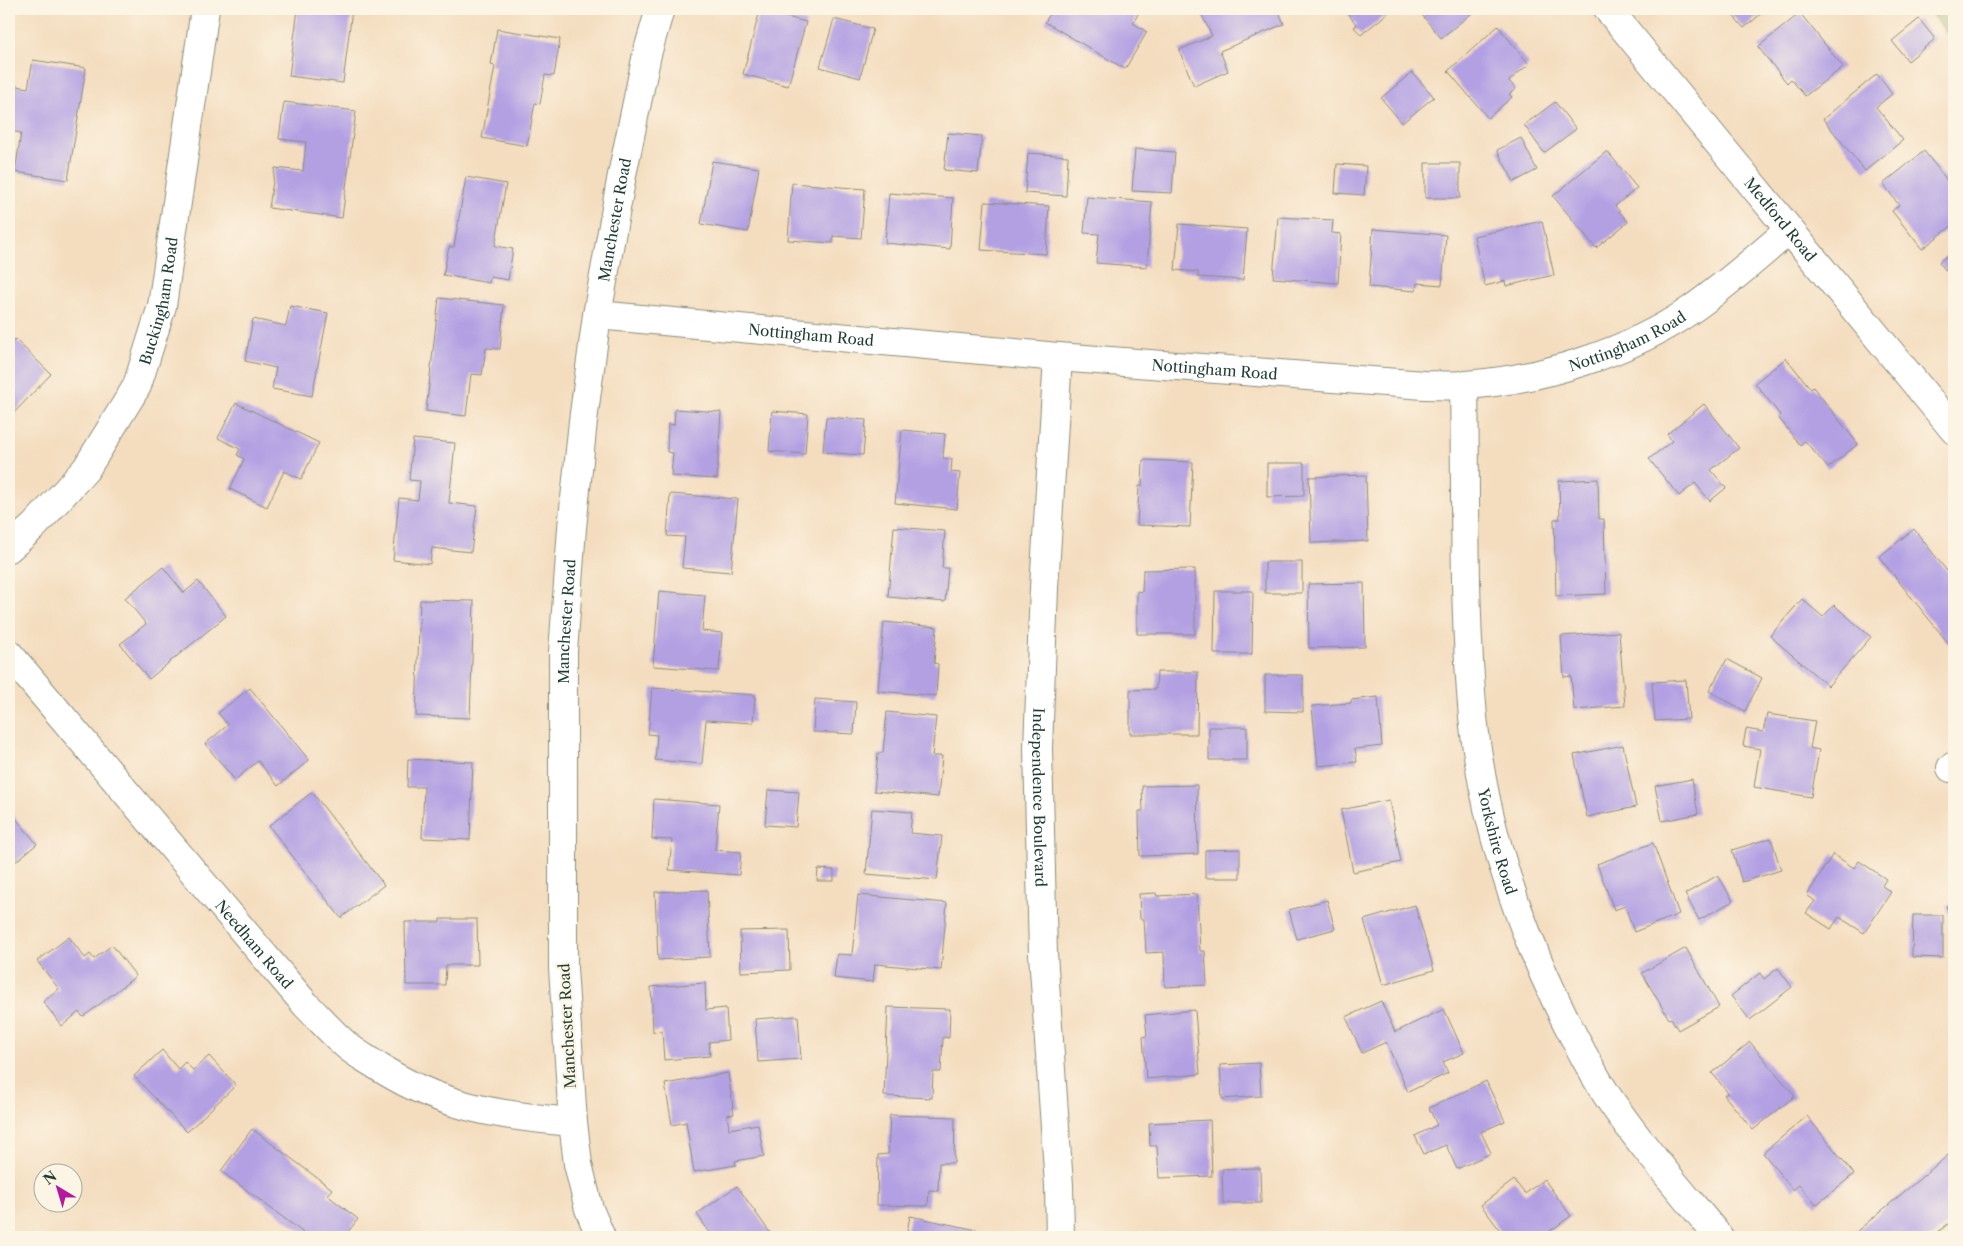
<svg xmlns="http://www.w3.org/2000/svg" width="1963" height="1246" font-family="'Libre Caslon Text',serif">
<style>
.forest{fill:#8ea658;stroke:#567246}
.building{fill:#b2a0e3}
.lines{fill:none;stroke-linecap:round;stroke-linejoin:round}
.minor-casing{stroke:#8a8d7a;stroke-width:30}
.minor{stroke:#fff;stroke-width:28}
.labels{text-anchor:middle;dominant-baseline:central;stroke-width:4.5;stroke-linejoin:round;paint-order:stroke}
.street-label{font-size:15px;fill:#1f3d34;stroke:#fcf5e5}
</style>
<rect width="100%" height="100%" fill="#fcf5e5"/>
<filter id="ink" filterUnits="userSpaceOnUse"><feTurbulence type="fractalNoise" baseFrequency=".02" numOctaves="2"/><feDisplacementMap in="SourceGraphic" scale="10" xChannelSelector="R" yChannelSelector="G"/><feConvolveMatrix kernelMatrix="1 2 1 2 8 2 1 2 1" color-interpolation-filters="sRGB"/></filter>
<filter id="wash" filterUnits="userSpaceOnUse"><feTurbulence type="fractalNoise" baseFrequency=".0096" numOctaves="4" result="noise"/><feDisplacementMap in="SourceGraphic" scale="20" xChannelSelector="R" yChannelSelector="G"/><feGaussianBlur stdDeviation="1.12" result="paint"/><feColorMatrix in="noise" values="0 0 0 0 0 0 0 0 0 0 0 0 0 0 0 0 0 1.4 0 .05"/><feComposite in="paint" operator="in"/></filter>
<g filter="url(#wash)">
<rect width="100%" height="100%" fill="#f4ddbf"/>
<!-- forest -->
<path class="forest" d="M 1927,9 L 1954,9 L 1954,42 Z"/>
<g id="blocks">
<!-- building -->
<path class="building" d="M 298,9 L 352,9 L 343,83 L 289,76 Z
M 1053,9 L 1141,9 L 1133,23 L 1147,32 L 1125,69 L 1045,22 Z
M 1199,9 L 1278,9 L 1284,24 L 1220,51 L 1228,71 L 1194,86 L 1179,50 L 1212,36 Z
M 1344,9 L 1386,9 L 1389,12 L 1361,35 L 1354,27 L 1357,25 Z
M 1417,9 L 1477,9 L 1441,38 Z
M 1727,9 L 1767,9 L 1744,28 Z
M 760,10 L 806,22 L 788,86 L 743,74 Z
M 1800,13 L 1843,67 L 1805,96 L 1791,79 L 1787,83 L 1758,47 Z
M 834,19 L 873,29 L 860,78 L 820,67 Z
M 1919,19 L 1935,39 L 1908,61 L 1892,41 Z
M 1498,26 L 1529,64 L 1509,81 L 1516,89 L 1509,94 L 1512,97 L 1488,118 L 1448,71 Z
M 497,29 L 560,39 L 554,76 L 545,75 L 540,104 L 535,103 L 527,146 L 482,138 L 495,66 L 491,65 Z
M 33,60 L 86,68 L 68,180 L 15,172 L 21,133 L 9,131 L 9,98 L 11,85 L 28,88 Z
M 1412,72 L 1434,97 L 1402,123 L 1381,98 Z
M 1877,74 L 1892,94 L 1876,107 L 1903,140 L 1865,171 L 1823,119 Z
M 284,102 L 356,111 L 342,218 L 269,208 L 275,168 L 303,171 L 306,142 L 279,139 Z
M 1555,102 L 1576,129 L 1544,153 L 1524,125 Z
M 948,133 L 982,136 L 978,173 L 944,170 Z
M 1521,138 L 1537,170 L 1514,182 L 1497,150 Z
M 1135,149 L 1175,152 L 1172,193 L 1132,191 Z
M 1607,151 L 1637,188 L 1615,206 L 1628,222 L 1596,248 L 1553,196 Z
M 1924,151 L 1954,189 L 1954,224 L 1922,249 L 1892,211 L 1899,205 L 1883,184 Z
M 1028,153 L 1068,156 L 1066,196 L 1025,193 Z
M 712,161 L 759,168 L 748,232 L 701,224 Z
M 1425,163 L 1460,163 L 1460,198 L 1425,198 Z
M 1337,164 L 1366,166 L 1364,195 L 1335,193 Z
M 466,177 L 506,184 L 495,246 L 513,249 L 508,280 L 490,277 L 489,283 L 443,275 L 449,247 L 454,247 Z
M 792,183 L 865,189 L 861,238 L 833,236 L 833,243 L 788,240 Z
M 889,193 L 953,198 L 950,249 L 885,243 Z
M 1087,197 L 1152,202 L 1147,267 L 1096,263 L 1099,234 L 1084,233 Z
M 985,202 L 1049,206 L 1046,254 L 981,250 Z
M 1278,217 L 1333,220 L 1332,233 L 1341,234 L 1338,283 L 1273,278 Z
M 1542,221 L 1554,275 L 1506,286 L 1505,281 L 1485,286 L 1474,236 Z
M 1179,224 L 1247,229 L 1243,280 L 1198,277 L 1198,272 L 1175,270 Z
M 1373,229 L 1446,235 L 1442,285 L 1417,283 L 1416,291 L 1369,287 Z
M 1954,250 L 1954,281 L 1939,262 Z
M 439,298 L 504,305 L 500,349 L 486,348 L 482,375 L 471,374 L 466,416 L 426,411 Z
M 290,306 L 328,313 L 312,396 L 272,389 L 276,368 L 245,361 L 253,319 L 286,326 Z
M 15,339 L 51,374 L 9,418 L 9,346 Z
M 1786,358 L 1811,389 L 1813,387 L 1858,444 L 1828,468 L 1805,441 L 1800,445 L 1778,417 L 1780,415 L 1755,383 Z
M 236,403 L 319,443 L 301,479 L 284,471 L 267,507 L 230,489 L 244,459 L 237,455 L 240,449 L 218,438 Z
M 1704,404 L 1739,448 L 1711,470 L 1726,488 L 1710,501 L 1695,483 L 1679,496 L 1649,459 L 1672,441 L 1667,434 Z
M 675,409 L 721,412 L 717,479 L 671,476 L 673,453 L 667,452 L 668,424 L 674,425 Z
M 772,411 L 808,414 L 805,454 L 769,451 Z
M 826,417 L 866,420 L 863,455 L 823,452 Z
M 902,430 L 945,434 L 943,458 L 952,459 L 951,472 L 960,473 L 957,509 L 895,503 Z
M 413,439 L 455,443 L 449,503 L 477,506 L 471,552 L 432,548 L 430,564 L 393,560 L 399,498 L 418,500 L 420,481 L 409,480 Z
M 1143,460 L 1193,462 L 1190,527 L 1137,525 L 1139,486 L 1142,486 Z
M 1267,463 L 1304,463 L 1304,496 L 1267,497 Z
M 1366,475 L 1368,541 L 1311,543 L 1309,477 Z
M 1598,479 L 1599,519 L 1604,519 L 1606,594 L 1556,596 L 1554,519 L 1560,519 L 1559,481 Z
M 670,494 L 738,499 L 731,572 L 682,568 L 685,537 L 667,536 Z
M 894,527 L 945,531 L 942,568 L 948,568 L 945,602 L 888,597 Z
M 1914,529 L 1954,580 L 1954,639 L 1949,644 L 1879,557 Z
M 1265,562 L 1302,562 L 1302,593 L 1265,593 Z
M 163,567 L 184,593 L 198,581 L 226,616 L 149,679 L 120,644 L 146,624 L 125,598 Z
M 1195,569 L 1195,634 L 1137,634 L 1137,591 L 1142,592 L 1143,570 Z
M 1364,583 L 1365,647 L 1309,648 L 1308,584 Z
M 659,591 L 705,595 L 702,631 L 722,633 L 719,671 L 653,666 Z
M 1215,591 L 1253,591 L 1252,654 L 1214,654 Z
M 1802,599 L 1823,617 L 1834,605 L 1871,637 L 1828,686 L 1770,636 Z
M 420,600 L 474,601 L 470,718 L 416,716 Z
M 884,622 L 937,627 L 934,663 L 938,664 L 936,696 L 878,691 Z
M 1619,632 L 1625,706 L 1574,710 L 1571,676 L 1564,677 L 1561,636 Z
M 1727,659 L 1762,678 L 1745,711 L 1709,691 Z
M 1157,672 L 1198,672 L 1197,734 L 1130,734 L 1130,690 L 1156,689 Z
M 1265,675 L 1303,675 L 1303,712 L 1265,711 Z
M 1686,680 L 1689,719 L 1655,721 L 1652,682 Z
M 250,688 L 309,760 L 278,786 L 258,761 L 235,780 L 205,744 L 228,725 L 218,713 Z
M 652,688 L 755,695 L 753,723 L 706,720 L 702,764 L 655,760 L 657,735 L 648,734 Z
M 1378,697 L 1382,746 L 1355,749 L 1357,762 L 1318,766 L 1312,706 L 1351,703 L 1351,700 Z
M 815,699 L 856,702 L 854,734 L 813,732 Z
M 887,712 L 936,717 L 932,756 L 942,756 L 938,797 L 874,791 L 878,753 L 883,753 Z
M 1767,714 L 1815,721 L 1810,748 L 1819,750 L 1811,797 L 1754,787 L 1760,749 L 1743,746 L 1746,729 L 1763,732 Z
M 1209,727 L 1247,727 L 1247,760 L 1209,760 Z
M 1623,745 L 1636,807 L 1587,817 L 1574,755 Z
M 408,759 L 473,762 L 470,840 L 422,838 L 424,787 L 407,787 Z
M 1692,779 L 1698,814 L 1662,821 L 1655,786 Z
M 1197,785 L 1198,854 L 1140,856 L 1139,811 L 1143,811 L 1142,786 Z
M 768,790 L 799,792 L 796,827 L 765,825 Z
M 312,792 L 384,885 L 341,918 L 269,826 Z
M 654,799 L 719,804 L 715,850 L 741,852 L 739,875 L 669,870 L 672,840 L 652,839 Z
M 1389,800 L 1401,862 L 1353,872 L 1341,810 Z
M 872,809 L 912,812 L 910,833 L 942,836 L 937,880 L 866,874 Z
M 9,810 L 37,844 L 9,867 Z
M 1771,838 L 1781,870 L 1742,882 L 1732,850 Z
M 1653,843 L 1679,914 L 1634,932 L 1625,906 L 1614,910 L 1597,864 Z
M 1240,849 L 1240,878 L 1205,878 L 1205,850 Z
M 1833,854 L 1854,868 L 1859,861 L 1886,879 L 1882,886 L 1891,892 L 1864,933 L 1839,917 L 1831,929 L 1806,913 L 1815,901 L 1807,895 Z
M 818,869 L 834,870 L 834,881 L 817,881 Z
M 1718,875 L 1733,901 L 1699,920 L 1685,894 Z
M 707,890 L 710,957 L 658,960 L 655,892 Z
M 1156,893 L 1157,896 L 1197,894 L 1200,951 L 1205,951 L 1207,985 L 1165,987 L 1164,952 L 1146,953 L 1144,919 L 1140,919 L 1139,894 Z
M 858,895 L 947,903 L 941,970 L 875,964 L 873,982 L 834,978 L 837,954 L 852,955 Z
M 1327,900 L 1335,929 L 1297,939 L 1289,910 Z
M 1954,902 L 1954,926 L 1946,906 Z
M 1415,905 L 1434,970 L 1383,985 L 1364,920 Z
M 1913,915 L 1943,915 L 1943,958 L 1912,957 Z
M 440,919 L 477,919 L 478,965 L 446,965 L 445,985 L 406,985 L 405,922 L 440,922 Z
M 789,930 L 790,970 L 741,972 L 740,931 Z
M 69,937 L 85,958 L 90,954 L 94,959 L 112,945 L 136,976 L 83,1017 L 79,1012 L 62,1026 L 43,1002 L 59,989 L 37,961 Z
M 1686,948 L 1719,1007 L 1678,1030 L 1671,1018 L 1669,1019 L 1642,973 Z
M 1778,968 L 1792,987 L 1750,1020 L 1731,996 L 1760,973 L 1764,979 Z
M 705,983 L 706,1010 L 726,1008 L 728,1040 L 709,1042 L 710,1056 L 664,1060 L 662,1031 L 653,1032 L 651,987 Z
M 1381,1001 L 1395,1032 L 1444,1009 L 1464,1053 L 1443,1062 L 1448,1073 L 1408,1092 L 1386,1042 L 1362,1053 L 1346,1017 Z
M 888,1007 L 950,1009 L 949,1038 L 943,1037 L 941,1072 L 933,1072 L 932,1098 L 884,1096 Z
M 1195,1010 L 1200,1074 L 1146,1079 L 1143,1037 L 1147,1036 L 1145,1015 Z
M 798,1016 L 801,1059 L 758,1062 L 755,1019 Z
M 1750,1042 L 1795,1096 L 1753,1130 L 1724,1095 L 1728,1093 L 1712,1073 Z
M 162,1050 L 178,1069 L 185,1062 L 193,1070 L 209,1056 L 236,1085 L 187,1132 L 134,1076 Z
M 1259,1063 L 1261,1096 L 1222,1099 L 1220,1065 Z
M 728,1073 L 734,1114 L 727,1115 L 729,1129 L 758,1124 L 764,1156 L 735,1161 L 736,1165 L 694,1172 L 686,1122 L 672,1125 L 665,1084 Z
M 1486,1081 L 1505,1121 L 1481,1132 L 1491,1153 L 1457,1169 L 1446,1145 L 1424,1154 L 1415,1136 L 1437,1125 L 1429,1108 Z
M 890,1115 L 955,1117 L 954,1163 L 939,1163 L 938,1191 L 929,1190 L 928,1206 L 877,1205 L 878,1155 L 888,1154 Z
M 1807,1116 L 1854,1174 L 1816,1205 L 1799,1185 L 1793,1190 L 1763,1153 Z
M 1210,1120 L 1212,1176 L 1159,1178 L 1157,1146 L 1150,1146 L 1149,1123 Z
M 252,1129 L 332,1189 L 327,1195 L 358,1219 L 344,1237 L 309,1237 L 221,1171 Z
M 1953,1151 L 1954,1153 L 1954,1219 L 1932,1237 L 1850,1237 Z
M 1260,1168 L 1261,1203 L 1223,1203 L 1222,1169 Z
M 1544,1179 L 1571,1216 L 1546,1234 L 1547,1237 L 1505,1237 L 1481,1205 L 1514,1180 L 1525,1194 Z
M 737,1186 L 773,1237 L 708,1237 L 706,1235 L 710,1233 L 697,1214 Z
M 910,1216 L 977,1230 L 976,1237 L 906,1237 Z"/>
</g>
</g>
<g filter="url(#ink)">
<use href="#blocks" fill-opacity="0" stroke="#8a8d7a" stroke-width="1"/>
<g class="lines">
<defs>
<g id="minor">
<path id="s1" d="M 1608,9 L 1954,430"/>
<path id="s2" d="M 597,315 L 1058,357 L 1424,385 C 1438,385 1453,386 1466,385 C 1540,380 1631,352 1692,309 C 1726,285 1758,257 1789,230"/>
<path id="s3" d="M 1058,357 L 1044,588 L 1038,748 L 1043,954 L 1059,1185 L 1060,1237"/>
<path id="s4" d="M 1464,385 C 1466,496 1463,607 1473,717 C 1483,817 1514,913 1557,1003 C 1573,1036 1590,1070 1610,1100 C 1643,1148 1682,1192 1719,1237"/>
<path id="s5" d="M 9,548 L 34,526 L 86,469 L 137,386 L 162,306 L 205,9"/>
<path id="s6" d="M 9,654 L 306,1005 C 319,1018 332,1033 346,1045 C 354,1052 363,1057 371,1062 C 436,1106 497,1116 573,1122"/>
<path d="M 1951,768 L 1954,766"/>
<path id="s7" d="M 601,1237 L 589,1209 L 578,1164 L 573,1122 L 563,968 L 563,652 L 572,528 L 583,421 L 597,315 L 622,175 L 647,54 L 660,9"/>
</g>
</defs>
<!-- minor casing -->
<use href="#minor" class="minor-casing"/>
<!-- minor -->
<use href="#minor" class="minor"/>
</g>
</g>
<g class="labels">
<!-- street labels -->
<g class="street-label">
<text stroke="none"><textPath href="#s7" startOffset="1025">Manchester Road</textPath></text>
<text stroke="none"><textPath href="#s1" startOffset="272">Medford Road</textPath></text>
<text stroke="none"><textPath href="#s5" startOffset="296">Buckingham Road</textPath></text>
<text stroke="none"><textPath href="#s2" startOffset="215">Nottingham Road</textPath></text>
<text stroke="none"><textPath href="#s2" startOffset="1040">Nottingham Road</textPath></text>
<text stroke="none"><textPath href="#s2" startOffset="620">Nottingham Road</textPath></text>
<text stroke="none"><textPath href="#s7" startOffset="620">Manchester Road</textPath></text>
<text stroke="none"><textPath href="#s3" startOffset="441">Independence Boulevard</textPath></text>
<text stroke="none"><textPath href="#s4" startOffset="459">Yorkshire Road</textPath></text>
<text stroke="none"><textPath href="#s6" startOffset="380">Needham Road</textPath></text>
<text transform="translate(567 1026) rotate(-93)">Manchester Road</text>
</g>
</g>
<!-- margin -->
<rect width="1963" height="1246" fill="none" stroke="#fcf5e5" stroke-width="30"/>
<!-- north arrow -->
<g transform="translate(58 1188) rotate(322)"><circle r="24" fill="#fcf5e5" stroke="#a4ab9e"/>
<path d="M0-4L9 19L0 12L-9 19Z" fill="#b5179e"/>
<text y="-8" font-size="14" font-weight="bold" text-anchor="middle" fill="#1f3d34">N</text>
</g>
</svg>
